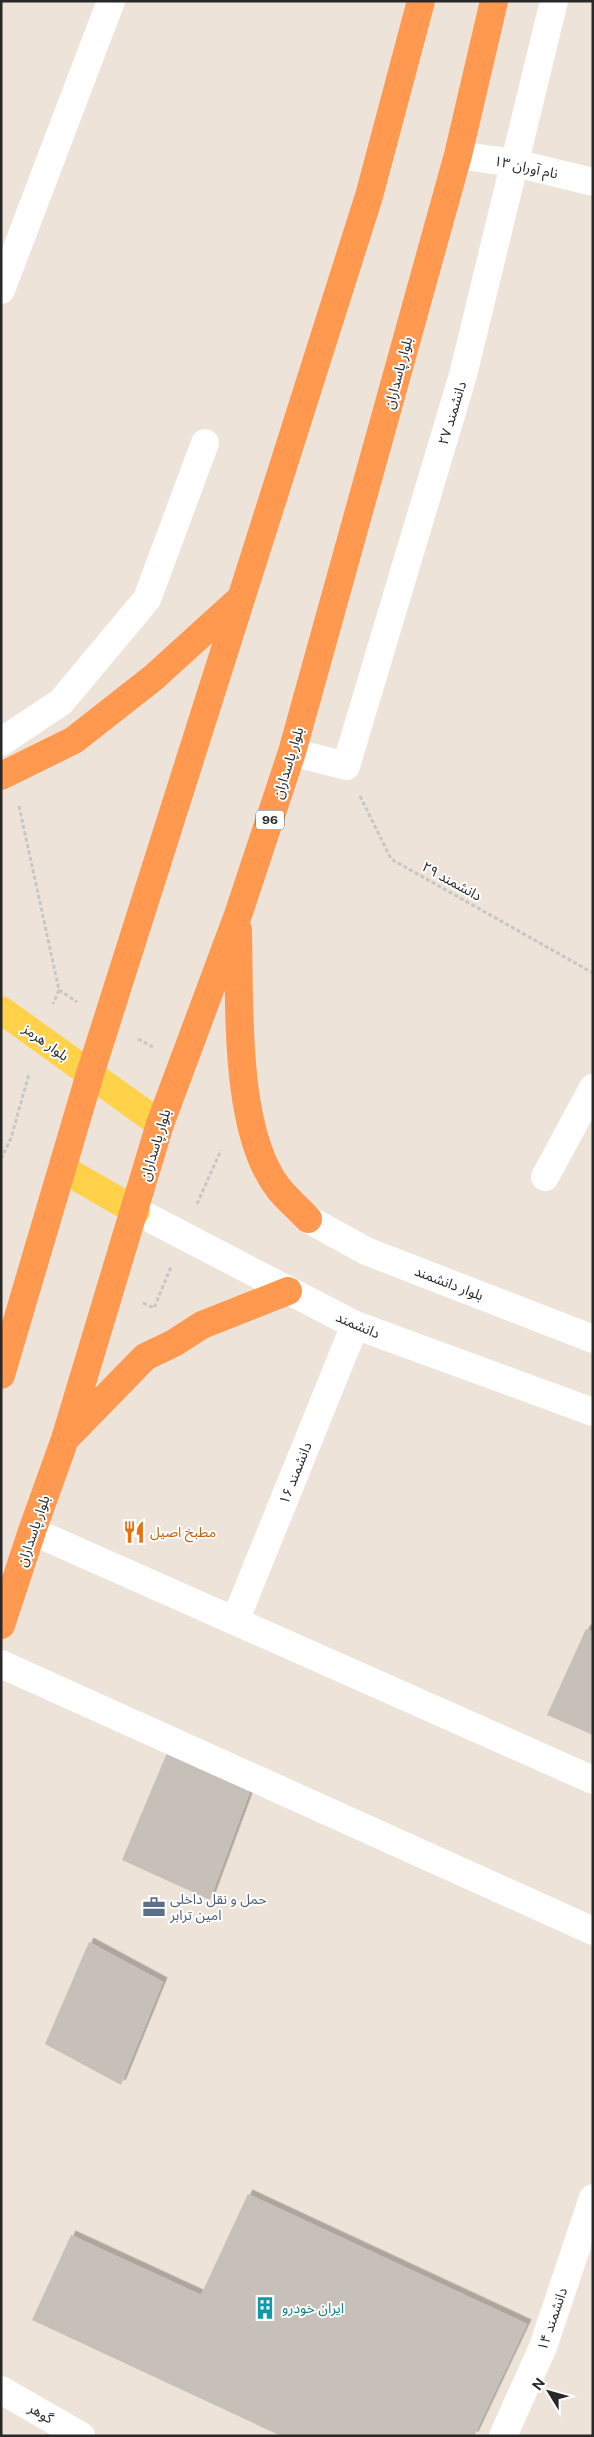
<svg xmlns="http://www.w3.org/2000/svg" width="594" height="2437" font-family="'Public Sans','Noto Sans Arabic',sans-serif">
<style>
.building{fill:#c7c0b8;filter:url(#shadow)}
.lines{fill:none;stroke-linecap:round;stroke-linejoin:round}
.path{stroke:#c7c7c7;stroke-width:3;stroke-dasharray:4 2.5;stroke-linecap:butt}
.minor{stroke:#fff;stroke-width:28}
.major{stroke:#ffd24a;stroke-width:28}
.highway{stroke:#ff9950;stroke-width:28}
.labels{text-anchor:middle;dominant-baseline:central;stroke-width:4;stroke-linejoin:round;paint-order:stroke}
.shield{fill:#fff;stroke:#686868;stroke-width:1}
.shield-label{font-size:12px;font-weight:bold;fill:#282828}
.street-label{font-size:14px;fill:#282828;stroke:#fff}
.food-label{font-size:14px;fill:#c56008;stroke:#fff;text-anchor:start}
.service-label{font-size:14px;fill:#4e5e75;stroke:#fff;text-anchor:start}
.culture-label{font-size:14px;fill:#0d838f;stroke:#fff;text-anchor:start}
</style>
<defs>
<filter id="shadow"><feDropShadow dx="4.5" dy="-4.5" stdDeviation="0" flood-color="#0004"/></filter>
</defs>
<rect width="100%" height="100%" fill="#ede3d8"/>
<!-- building -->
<path class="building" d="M 586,1629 L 593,1632 L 593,1735 L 547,1715 Z
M 169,1748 L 251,1789 L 210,1900 L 122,1860 Z
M 89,1942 L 163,1982 L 121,2085 L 45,2044 Z
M 248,2194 L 527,2324 L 474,2436 L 281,2436 L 32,2320 L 71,2235 L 201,2295 Z"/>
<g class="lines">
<!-- path -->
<path class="path" d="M 360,796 L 391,859 L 593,973
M 19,806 L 59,990 L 53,1004
M 59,990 L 77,1002
M 138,1039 L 153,1047
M 1,1159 L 11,1138 L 29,1074
M 197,1204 L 221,1150
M 143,1303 L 154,1308 L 171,1267"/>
<!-- minor -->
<path class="minor" d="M 458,155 L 514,163 L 593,182
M 1,290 L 111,1
M 1,742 L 61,702 L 147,599 L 205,443
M 292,752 L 346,766 L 463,375 L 554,1
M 545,1177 L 593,1088
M 136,1211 L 355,1325 L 593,1412
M 308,1219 L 366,1251 L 593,1339
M 32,1531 L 593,1780
M 235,1621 L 355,1325
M 1,1664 L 593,1931
M 1,2390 L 81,2436
M 503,2436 L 543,2347 L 593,2198"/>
<!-- major -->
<path class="major" d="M 1,1010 L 160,1124
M 63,1169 L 136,1211"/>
<!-- highway -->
<path class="highway" d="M 1,776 L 74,740 L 153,678 L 240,599
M 238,930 C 240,1002 233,1131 279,1189 C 288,1200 299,1209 308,1219
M 1,1375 L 90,1074 L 369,196 L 421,1
M 68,1436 L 145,1357 L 174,1343 L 202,1325 L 288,1291
M 1,1625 L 32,1531 L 65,1439 L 160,1124 L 238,915 L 292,752 L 458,155 L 494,1"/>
</g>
<!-- icons -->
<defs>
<symbol id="restaurant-bare" viewBox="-9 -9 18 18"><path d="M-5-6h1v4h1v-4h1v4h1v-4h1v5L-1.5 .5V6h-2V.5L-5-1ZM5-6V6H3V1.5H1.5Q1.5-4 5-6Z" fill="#e8710a" stroke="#fff" stroke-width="2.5" paint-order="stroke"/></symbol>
<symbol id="office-bare" viewBox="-9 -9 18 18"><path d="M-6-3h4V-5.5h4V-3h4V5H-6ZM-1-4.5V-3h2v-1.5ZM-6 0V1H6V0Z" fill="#5c6f8a" stroke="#fff" stroke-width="2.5" paint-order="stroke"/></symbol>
<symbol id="building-bare" viewBox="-9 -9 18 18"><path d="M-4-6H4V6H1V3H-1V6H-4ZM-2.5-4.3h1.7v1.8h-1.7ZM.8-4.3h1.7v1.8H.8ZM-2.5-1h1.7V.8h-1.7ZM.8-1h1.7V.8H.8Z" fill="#0f9aa8" stroke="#fff" stroke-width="2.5" paint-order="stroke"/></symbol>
</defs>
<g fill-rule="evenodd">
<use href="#restaurant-bare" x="118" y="1516" width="32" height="32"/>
<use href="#office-bare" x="138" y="1891" width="32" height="32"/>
<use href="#building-bare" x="249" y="2292" width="32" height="32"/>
</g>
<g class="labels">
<!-- shield labels -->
<rect class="shield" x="256" y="810.5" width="28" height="19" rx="4"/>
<g class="shield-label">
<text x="270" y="820">96</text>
</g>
<!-- street labels -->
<g class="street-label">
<text transform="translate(526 167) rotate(12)">نام آوران ۱۳</text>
<text transform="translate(398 373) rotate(-75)">بلوار پاسداران</text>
<text transform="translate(452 413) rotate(-73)">دانشمند ۲۷</text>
<text transform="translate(288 763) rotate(-73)">بلوار پاسداران</text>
<text transform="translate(452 881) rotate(29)">دانشمند ۲۹</text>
<text transform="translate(46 1042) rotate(36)">بلوار هرمز</text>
<text transform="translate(155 1145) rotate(-73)">بلوار پاسداران</text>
<text transform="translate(449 1283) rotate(21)">بلوار دانشمند</text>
<text transform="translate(358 1325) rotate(23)">دانشمند</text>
<text transform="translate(295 1473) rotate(-68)">دانشمند ۱۶</text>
<text transform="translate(33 1531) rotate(-71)">بلوار پاسداران</text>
<text transform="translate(552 2319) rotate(-71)">دانشمند ۱۴</text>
<text transform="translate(41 2413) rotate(30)">گوهر</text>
</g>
<!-- food labels -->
<g class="food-label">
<text x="150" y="1532">مطبخ اصیل</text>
</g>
<!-- service labels -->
<g class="service-label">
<text x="170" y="1899">حمل و نقل داخلى<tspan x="170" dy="16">امین ترابر</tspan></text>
</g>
<!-- culture labels -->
<g class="culture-label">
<text x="282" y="2308">ایران خودرو</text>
</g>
</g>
<!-- border -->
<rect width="594" height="2437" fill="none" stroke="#282828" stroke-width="5"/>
<!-- north arrow -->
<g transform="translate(549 2392) rotate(307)" stroke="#ffffff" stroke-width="4" paint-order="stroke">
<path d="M0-4L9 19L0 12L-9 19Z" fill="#282828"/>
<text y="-8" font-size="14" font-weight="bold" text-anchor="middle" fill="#282828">N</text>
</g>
</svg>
